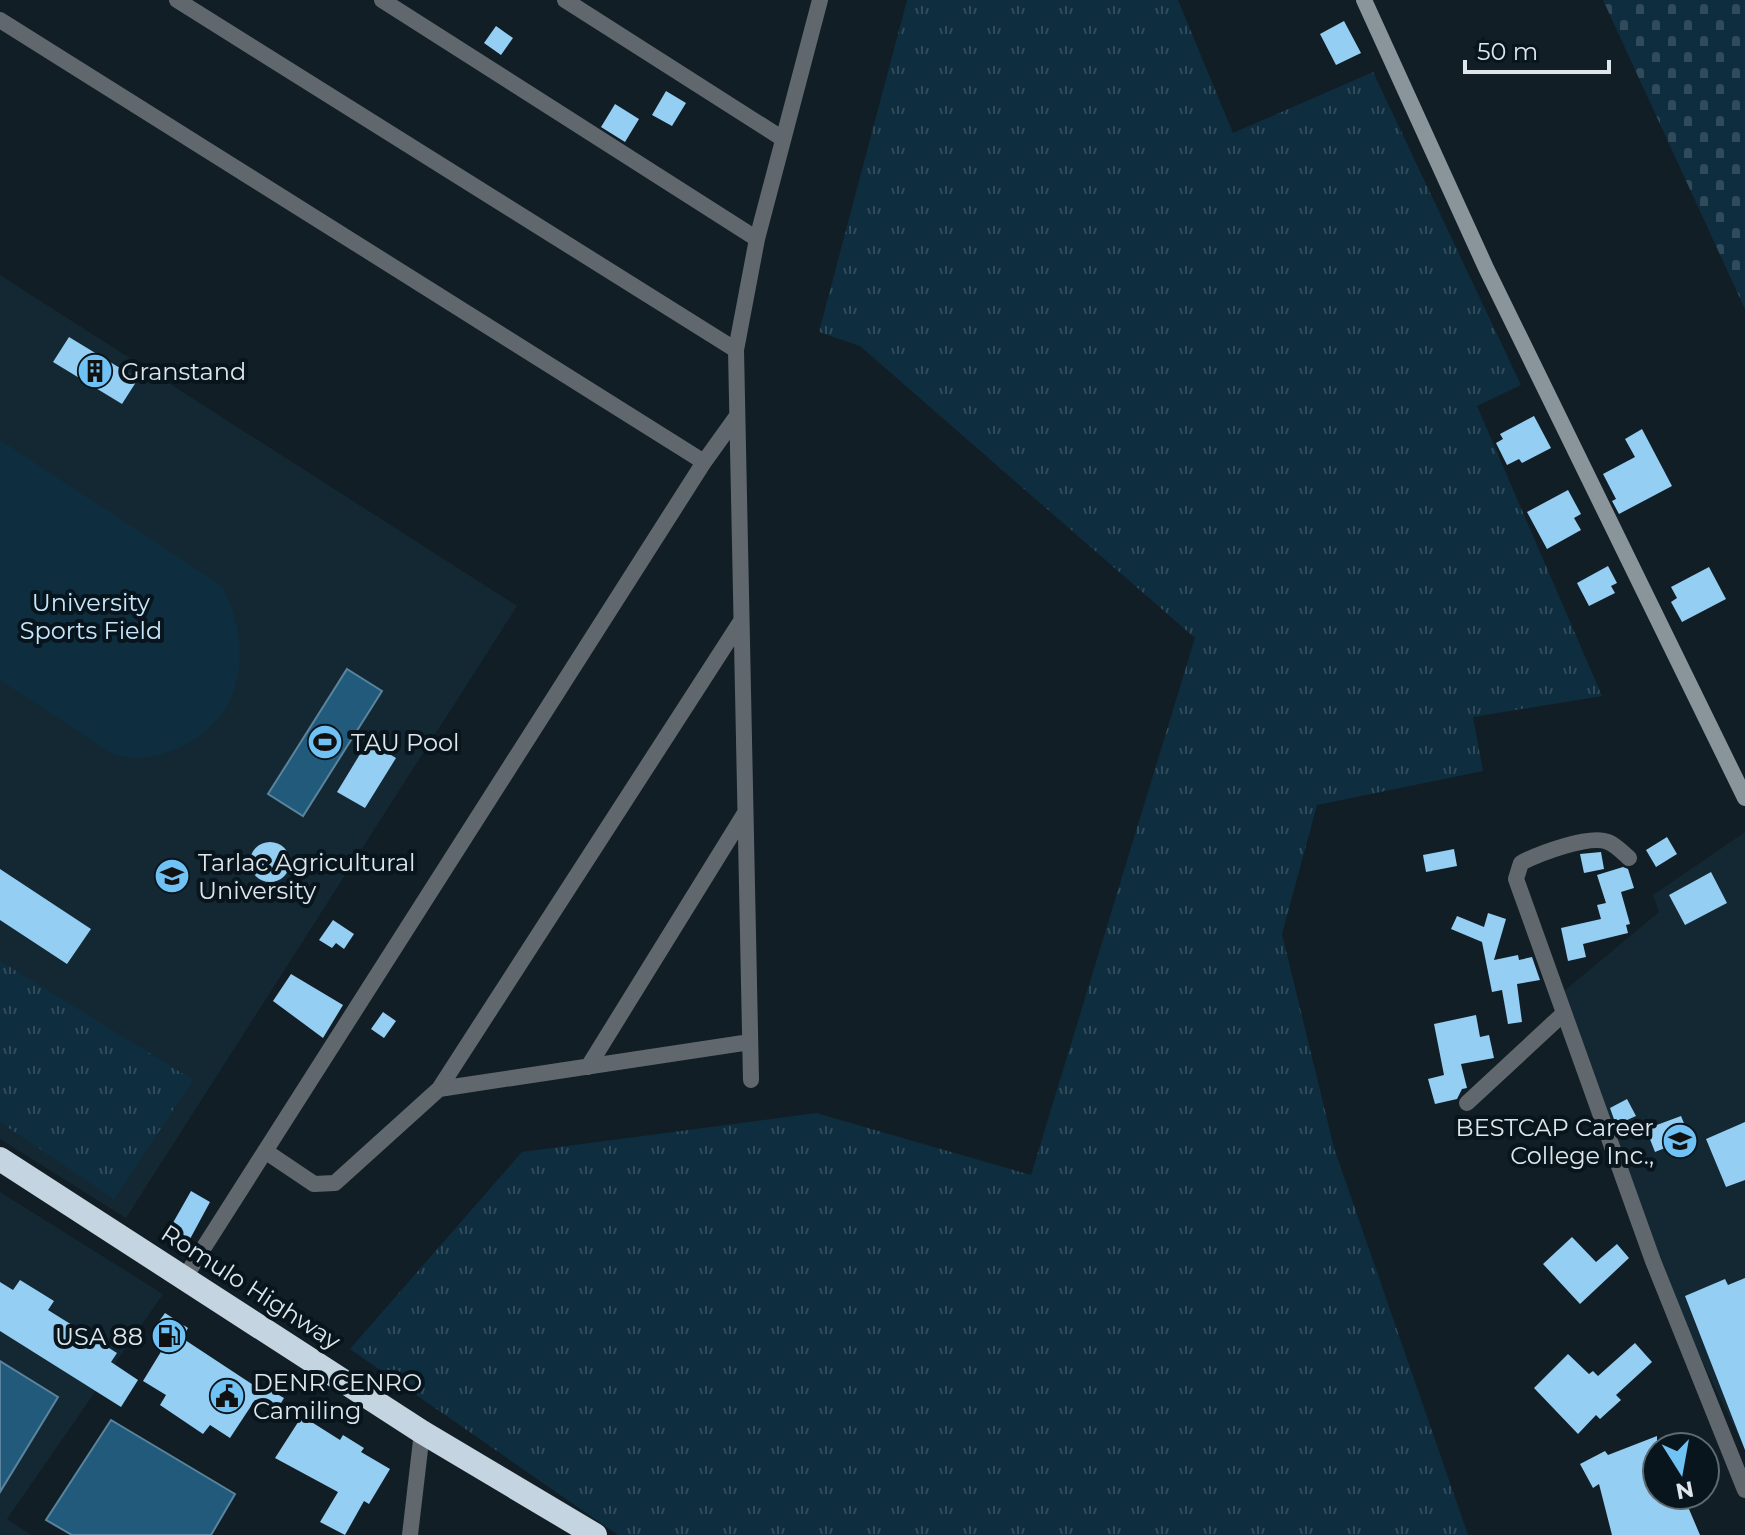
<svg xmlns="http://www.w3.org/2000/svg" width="1745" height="1535" font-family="Montserrat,sans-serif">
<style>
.built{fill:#142834}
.grass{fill:url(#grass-tufts)}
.cemetery{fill:url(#cemetery-stones)}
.green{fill:#0e2d3f}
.water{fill:#225a7b;stroke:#5a849d;stroke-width:2}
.building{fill:#95cef3}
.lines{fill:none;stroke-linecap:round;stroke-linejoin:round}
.street{stroke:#61686d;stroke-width:16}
.secondary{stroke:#89949b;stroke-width:16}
.highway{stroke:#c4d5e1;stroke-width:24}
.labels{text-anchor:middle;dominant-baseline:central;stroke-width:8;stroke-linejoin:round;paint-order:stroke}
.poi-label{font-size:24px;fill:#dee6ec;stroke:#08151d;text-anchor:start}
.park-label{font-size:24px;fill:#c8e7fc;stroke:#08151d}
.street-label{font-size:24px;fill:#dee6ec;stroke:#08151d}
</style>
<defs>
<pattern id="grass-tufts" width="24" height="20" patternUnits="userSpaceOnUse" patternTransform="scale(2)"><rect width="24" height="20" fill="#0e2d3f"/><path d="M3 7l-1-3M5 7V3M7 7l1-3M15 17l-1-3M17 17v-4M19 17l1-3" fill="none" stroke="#314b5b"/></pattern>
<pattern id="cemetery-stones" width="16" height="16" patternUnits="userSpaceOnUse" patternTransform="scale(2)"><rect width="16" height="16" fill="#0e2d3f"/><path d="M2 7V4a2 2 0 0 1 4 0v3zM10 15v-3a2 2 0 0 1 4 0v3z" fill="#314b5b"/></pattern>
</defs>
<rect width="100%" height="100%" fill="#111e26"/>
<!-- built -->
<path class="built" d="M 0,275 L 517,606 L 126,1218 L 0,1139 Z
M 1745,832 L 1745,1449 L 1668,1290 L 1563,992 L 1659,912 L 1653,895 Z
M 0,1192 L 163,1294 L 7,1519 L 31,1535 L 0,1535 Z"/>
<!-- grass -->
<path class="grass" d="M 907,0 L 1178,0 L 1233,133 L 1373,72 L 1521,385 L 1477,406 L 1602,696 L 1473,717 L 1483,771 L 1317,805 L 1282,934 L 1334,1148 L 1468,1535 L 618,1535 L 350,1349 L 522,1152 L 816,1113 L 1031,1175 L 1195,638 L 860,346 L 819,332 Z
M 0,961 L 193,1080 L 114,1199 L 0,1122 Z"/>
<!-- cemetery -->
<path class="cemetery" d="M 1603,0 L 1745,0 L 1745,309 Z"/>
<!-- green -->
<path class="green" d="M 0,440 L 222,586 C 252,643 247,712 185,745 C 163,756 137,762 113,754 C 103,750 92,740 82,734 C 55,716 27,698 0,680 Z"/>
<!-- water -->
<path class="water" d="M 347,669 L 382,691 L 303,816 L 268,794 Z
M 0,1361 L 58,1397 L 0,1492 Z
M 111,1420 L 235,1494 L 211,1535 L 72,1535 L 46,1520 Z"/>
<!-- building -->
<path class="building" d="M 1344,21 L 1361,53 L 1336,65 L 1320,34 Z
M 496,26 L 513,38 L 501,55 L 484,43 Z
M 666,91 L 686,103 L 672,126 L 652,115 Z
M 615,104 L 639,119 L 625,142 L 601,127 Z
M 69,337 L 138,379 L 122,404 L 53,362 Z
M 1534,416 L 1551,448 L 1522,463 L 1519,459 L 1507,465 L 1496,443 L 1503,439 L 1500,434 Z
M 1642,429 L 1672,486 L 1619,514 L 1612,501 L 1616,499 L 1603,474 L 1635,457 L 1625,439 Z
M 1568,490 L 1581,514 L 1574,518 L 1581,530 L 1547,549 L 1527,512 Z
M 1608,566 L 1617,583 L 1611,586 L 1615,593 L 1589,606 L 1577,583 Z
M 1709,567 L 1726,599 L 1682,622 L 1671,602 L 1677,598 L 1671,587 Z
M 368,741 L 396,758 L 365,808 L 337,792 Z
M 1667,837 L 1677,854 L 1656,867 L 1646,850 Z
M250 862a20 20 0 1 1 40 0a20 20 0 1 1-40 0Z
M 1454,849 L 1457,866 L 1426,872 L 1423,855 Z
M 1601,852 L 1604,869 L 1584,873 L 1580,854 Z
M 1623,867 L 1628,869 L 1634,888 L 1621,892 L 1630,924 L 1626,925 L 1628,933 L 1583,944 L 1586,957 L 1568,961 L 1561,928 L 1601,919 L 1597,905 L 1606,903 L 1597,875 Z
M 0,869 L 91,929 L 67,964 L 0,920 Z
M 1711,872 L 1727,903 L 1685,925 L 1669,895 Z
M 1488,913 L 1506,919 L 1494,960 L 1518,955 L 1519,960 L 1532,957 L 1540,980 L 1517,984 L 1522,1022 L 1508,1024 L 1502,990 L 1492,992 L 1482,942 L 1451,929 L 1457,916 L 1484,927 Z
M 333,920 L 354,934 L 344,949 L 336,943 L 332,948 L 319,940 Z
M 291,974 L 343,1005 L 323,1038 L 273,1001 Z
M 383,1012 L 396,1021 L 384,1038 L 371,1029 Z
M 1476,1015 L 1480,1037 L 1489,1035 L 1494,1058 L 1461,1064 L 1467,1088 L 1462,1089 L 1457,1099 L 1435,1104 L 1428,1079 L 1444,1075 L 1434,1024 Z
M 1627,1099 L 1636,1116 L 1616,1125 L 1610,1108 Z
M 1681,1116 L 1690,1138 L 1655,1152 L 1646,1129 Z
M 1745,1122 L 1745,1180 L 1726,1187 L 1706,1139 Z
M 191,1191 L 210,1202 L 190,1239 L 170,1228 Z
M 1572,1237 L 1596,1262 L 1617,1244 L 1629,1258 L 1580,1304 L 1543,1264 Z
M 1745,1278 L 1745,1450 L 1685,1296 L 1725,1279 L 1728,1285 Z
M 20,1280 L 54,1301 L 48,1310 L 117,1353 L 111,1362 L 138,1380 L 121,1407 L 0,1331 L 0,1282 L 13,1290 Z
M 165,1313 L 188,1328 L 182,1338 L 261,1390 L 263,1386 L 284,1398 L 275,1413 L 255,1400 L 230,1438 L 210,1425 L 203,1434 L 160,1405 L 166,1395 L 143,1381 L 170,1337 L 155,1327 Z
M 1635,1343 L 1652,1362 L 1616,1395 L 1621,1400 L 1600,1419 L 1596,1415 L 1578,1434 L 1534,1388 L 1568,1354 L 1589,1374 L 1593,1371 L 1598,1376 Z
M 302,1416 L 340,1440 L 343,1435 L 364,1448 L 361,1452 L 390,1469 L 369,1504 L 364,1501 L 345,1535 L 320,1522 L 338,1492 L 275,1458 Z
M 1657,1436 L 1657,1495 L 1683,1495 L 1700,1535 L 1612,1535 L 1599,1484 L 1593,1488 L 1580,1464 L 1605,1451 L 1608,1455 Z"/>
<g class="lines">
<!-- street -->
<path class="street" d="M 177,0 L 736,350
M 382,0 L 757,239
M 565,0 L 783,139
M 0,20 L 704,462
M 1629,858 C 1623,853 1616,845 1608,842 C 1590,834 1538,854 1521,863 L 1516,879 L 1653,1261 L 1745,1490
M 588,1067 L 745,813
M 751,1080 L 736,350 L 757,239 L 820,0
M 439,1089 L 750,1042
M 1467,1103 L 1563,1014
M 265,1151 L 314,1184 L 335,1183 L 439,1089 L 741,621
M 185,1277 L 704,462 L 737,416
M 410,1535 L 422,1432"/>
<!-- secondary -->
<path class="secondary" d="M 1364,0 L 1486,268 L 1745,798"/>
<!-- highway -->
<path class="highway" d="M 0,1159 L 422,1432 L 595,1535"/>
</g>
<!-- icons -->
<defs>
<symbol id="building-disc" viewBox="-11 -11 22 22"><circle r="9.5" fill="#70c2f4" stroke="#08151d"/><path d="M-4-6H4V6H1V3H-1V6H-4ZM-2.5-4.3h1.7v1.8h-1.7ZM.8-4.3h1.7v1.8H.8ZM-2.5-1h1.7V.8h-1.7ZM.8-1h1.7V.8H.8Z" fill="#111"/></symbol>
<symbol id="stadium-disc" viewBox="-11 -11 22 22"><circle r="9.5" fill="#70c2f4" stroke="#08151d"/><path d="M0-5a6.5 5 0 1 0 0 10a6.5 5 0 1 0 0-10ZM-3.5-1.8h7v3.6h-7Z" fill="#111"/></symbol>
<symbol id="university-disc" viewBox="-11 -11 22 22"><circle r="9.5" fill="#70c2f4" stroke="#08151d"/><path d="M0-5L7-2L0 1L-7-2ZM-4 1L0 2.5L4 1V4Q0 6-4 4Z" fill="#111"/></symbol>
<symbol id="fuel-disc" viewBox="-11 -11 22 22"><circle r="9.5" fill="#70c2f4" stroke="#08151d"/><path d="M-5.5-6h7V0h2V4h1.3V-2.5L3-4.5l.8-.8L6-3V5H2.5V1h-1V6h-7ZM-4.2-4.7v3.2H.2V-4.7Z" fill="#111"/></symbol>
<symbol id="civic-disc" viewBox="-11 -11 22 22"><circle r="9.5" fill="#70c2f4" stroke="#08151d"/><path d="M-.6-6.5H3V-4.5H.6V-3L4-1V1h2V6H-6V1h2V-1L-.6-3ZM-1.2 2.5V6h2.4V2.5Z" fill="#111"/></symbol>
</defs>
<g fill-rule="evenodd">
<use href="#building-disc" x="75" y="351" width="40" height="40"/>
<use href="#stadium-disc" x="305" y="722" width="40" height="40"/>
<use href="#university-disc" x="152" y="856" width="40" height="40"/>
<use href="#university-disc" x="1660" y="1121" width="40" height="40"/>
<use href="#fuel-disc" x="149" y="1316" width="40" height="40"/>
<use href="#civic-disc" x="207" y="1376" width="40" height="40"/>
</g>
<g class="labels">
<!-- poi labels -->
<g class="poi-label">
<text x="121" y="371">Granstand</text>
<text x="351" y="742">TAU Pool</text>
<text x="198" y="862">Tarlac Agricultural<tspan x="198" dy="28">University</tspan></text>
<text x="1654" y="1127" text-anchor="end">BESTCAP Career<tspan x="1654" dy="28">College Inc.,</tspan></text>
<text x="143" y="1336" text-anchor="end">USA 88</text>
<text x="253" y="1382">DENR CENRO<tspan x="253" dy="28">Camiling</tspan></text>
</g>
<!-- park labels -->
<g class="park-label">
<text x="91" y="602">University<tspan x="91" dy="28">Sports Field</tspan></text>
</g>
<!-- street labels -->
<g class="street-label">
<text transform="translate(251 1287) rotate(33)">Romulo Highway</text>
</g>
</g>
<!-- north arrow -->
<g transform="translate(1681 1471) rotate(169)"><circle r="38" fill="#08151d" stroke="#5e6970" stroke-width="2"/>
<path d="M0-6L14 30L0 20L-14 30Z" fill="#70c2f4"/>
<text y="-12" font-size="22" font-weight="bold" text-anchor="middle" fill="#dee6ec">N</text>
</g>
<!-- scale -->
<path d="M1465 60v12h144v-12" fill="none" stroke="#dee6ec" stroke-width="4"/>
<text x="1477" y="60" font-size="24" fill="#dee6ec" stroke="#08151d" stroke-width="6" paint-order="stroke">50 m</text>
</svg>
